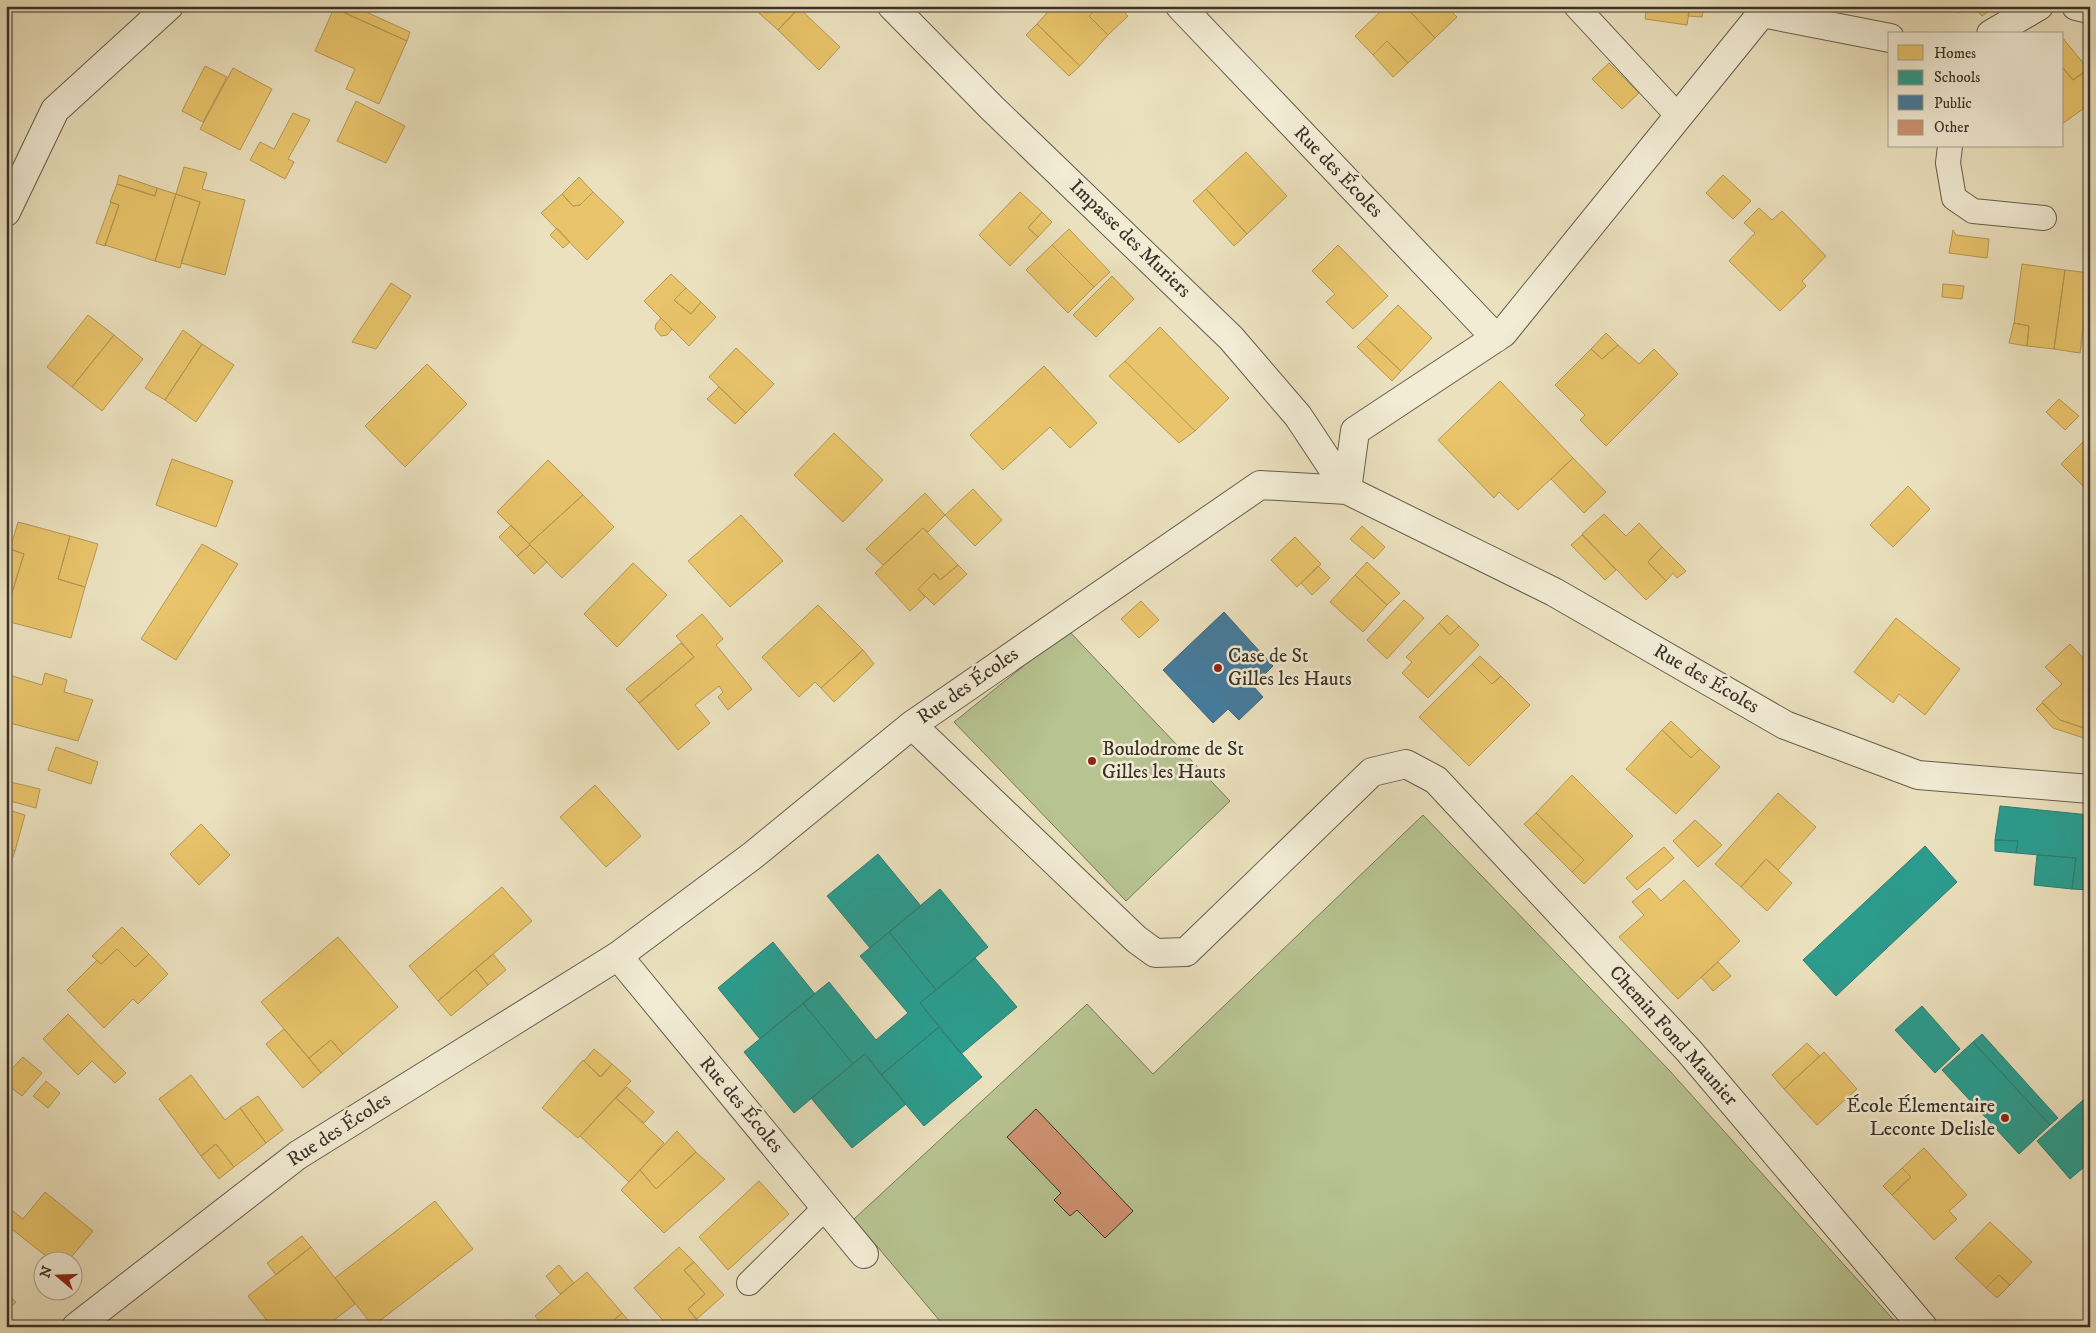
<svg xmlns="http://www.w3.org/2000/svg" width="2096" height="1333" font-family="'IM FELL DW Pica',serif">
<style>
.green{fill:#b7c391;stroke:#787a5c}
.homes{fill:#e9c46a;stroke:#b49856}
.schools{fill:#2a9d8f;stroke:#2f7d70}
.public{fill:#457b9d;stroke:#42657a}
.building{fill:#ce9171;stroke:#3a3127}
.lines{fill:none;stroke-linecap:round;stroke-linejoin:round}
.lane-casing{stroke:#665d4d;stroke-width:26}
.street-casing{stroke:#665d4d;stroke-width:30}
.lane{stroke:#f2ecd5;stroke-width:24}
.street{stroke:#f2ecd5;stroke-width:28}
.poi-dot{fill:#8f2418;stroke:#f2ecd5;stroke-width:2}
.labels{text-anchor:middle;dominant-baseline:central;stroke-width:5;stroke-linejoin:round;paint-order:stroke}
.street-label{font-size:20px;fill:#3a3127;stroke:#f2ecd5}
.poi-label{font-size:20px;fill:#3a3127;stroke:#f2ecd5;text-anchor:start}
</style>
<rect width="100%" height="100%" fill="#ebe1be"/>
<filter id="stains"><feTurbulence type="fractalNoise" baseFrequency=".004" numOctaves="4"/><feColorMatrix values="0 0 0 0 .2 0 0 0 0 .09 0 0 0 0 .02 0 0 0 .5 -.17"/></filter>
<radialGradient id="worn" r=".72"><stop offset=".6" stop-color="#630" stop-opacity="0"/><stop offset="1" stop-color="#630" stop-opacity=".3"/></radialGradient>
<!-- green -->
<path class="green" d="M 1068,630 L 1230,801 L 1126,901 L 954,722 Z
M 1423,815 L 1669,1070 L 1900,1327 L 945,1327 L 854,1219 L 1087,1004 L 1153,1074 Z"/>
<!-- homes -->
<path class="homes" d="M 335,6 L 353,6 L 410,32 L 407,41 L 334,8 Z
M 751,6 L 801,6 L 778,30 Z
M 1053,6 L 1099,6 L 1089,16 L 1108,35 L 1080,66 L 1037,24 Z
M 1099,6 L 1118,6 L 1128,16 L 1108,35 L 1089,16 Z
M 1386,6 L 1405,6 L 1435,38 L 1408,63 L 1387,41 L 1373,55 L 1355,36 Z
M 1405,6 L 1446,6 L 1457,17 L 1435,38 Z
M 1647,6 L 1690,6 L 1687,25 L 1645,19 Z
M 1690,6 L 1704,6 L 1702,17 L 1688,16 Z
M 1952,6 L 1966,6 L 1958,13 Z
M 1973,6 L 1997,6 L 1982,16 Z
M 334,8 L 407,41 L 379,104 L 346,89 L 355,69 L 315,51 Z
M 799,8 L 840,47 L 819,70 L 778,30 Z
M 1037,24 L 1080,66 L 1069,76 L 1026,35 Z
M 2062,37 L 2088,69 L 2073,80 L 2062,67 Z
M 1387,41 L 1408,63 L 1393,77 L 1373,55 Z
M 1609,63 L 1639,93 L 1622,109 L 1592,79 Z
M 205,66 L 227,77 L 203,122 L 182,111 Z
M 2062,67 L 2073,80 L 2088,70 L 2090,71 L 2090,104 L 2062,124 Z
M 233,68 L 272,89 L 240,150 L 200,129 Z
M 356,101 L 405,126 L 386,163 L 337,141 Z
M 293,113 L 310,120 L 288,159 L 294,162 L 285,179 L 250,160 L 260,142 L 274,149 Z
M 1246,152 L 1287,196 L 1247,234 L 1206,189 Z
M 184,167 L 207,173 L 202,189 L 245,200 L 225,275 L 181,263 L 200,202 L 176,194 Z
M 119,175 L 157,188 L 155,196 L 117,184 Z
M 1723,175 L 1751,201 L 1733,219 L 1706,193 Z
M 579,177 L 593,192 L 580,205 L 573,206 L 562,194 Z
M 117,184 L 155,196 L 157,188 L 176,194 L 155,261 L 105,245 L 119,205 L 110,202 Z
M 1206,189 L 1247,234 L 1234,246 L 1193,201 Z
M 593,192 L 624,222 L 587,260 L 541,213 L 562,194 L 573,206 L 580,205 Z
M 1020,192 L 1042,212 L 1028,228 L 1038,237 L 1010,266 L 979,235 Z
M 176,194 L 200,202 L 180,268 L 155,261 Z
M 111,202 L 119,205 L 105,246 L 96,243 Z
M 1759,208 L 1772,220 L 1782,211 L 1826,256 L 1802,281 L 1806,286 L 1780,311 L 1729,261 L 1755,233 L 1744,223 Z
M 1042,212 L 1052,222 L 1038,237 L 1028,228 Z
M 557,228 L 570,242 L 563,248 L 550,235 Z
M 1069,229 L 1110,272 L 1094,287 L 1052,245 Z
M 1953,230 L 1956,235 L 1989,239 L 1987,258 L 1949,253 Z
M 1052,245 L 1094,287 L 1068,313 L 1026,270 Z
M 1338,245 L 1388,296 L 1353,329 L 1326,302 L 1335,294 L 1312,271 Z
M 2022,264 L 2065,270 L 2054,349 L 2027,346 L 2029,326 L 2014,323 Z
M 2065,270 L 2090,273 L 2080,353 L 2054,349 Z
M 671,274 L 686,288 L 674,300 L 691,314 L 701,302 L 716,317 L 689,346 L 644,301 Z
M 1112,276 L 1134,299 L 1096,337 L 1073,315 Z
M 391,283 L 411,296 L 376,349 L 352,342 Z
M 1943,284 L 1964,286 L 1962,299 L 1942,297 Z
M 686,288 L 701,302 L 691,314 L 674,300 Z
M 1398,305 L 1432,338 L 1401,371 L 1366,338 Z
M 88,315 L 114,335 L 72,387 L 47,367 Z
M 661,318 L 672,329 L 667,335 L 661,336 L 655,329 L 656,324 Z
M 2014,323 L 2029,326 L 2027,346 L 2009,343 Z
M 1160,327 L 1229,398 L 1195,431 L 1125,361 Z
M 183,330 L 202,344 L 165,400 L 145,388 Z
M 1606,333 L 1618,345 L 1602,359 L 1591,349 Z
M 114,335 L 143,359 L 102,411 L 72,387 Z
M 1366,338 L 1401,371 L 1392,381 L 1357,347 Z
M 202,344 L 234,365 L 196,422 L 165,400 Z
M 1618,345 L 1639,364 L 1654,349 L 1678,374 L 1606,446 L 1580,420 L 1585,415 L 1555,385 L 1591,349 L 1602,359 Z
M 736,348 L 774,384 L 746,413 L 709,377 Z
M 1125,361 L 1195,431 L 1179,443 L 1109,376 Z
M 427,364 L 467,404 L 405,467 L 365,426 Z
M 1044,366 L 1097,423 L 1070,448 L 1050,427 L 1003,470 L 970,435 Z
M 1500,381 L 1573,458 L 1518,510 L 1499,492 L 1494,498 L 1438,440 Z
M 719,387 L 746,413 L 735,424 L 707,399 Z
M 2059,399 L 2079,416 L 2065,430 L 2046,412 Z
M 834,433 L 883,480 L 843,522 L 794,475 Z
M 2090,435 L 2090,493 L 2061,464 Z
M 1573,458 L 1606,492 L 1584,513 L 1551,479 Z
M 172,459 L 233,481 L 216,527 L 156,505 Z
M 548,460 L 583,495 L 529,544 L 497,512 Z
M 1908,486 L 1930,509 L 1893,547 L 1870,525 Z
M 973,489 L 1002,520 L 975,546 L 945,515 Z
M 925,493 L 945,515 L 928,532 L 923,528 L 883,565 L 866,549 Z
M 583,495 L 614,527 L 562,578 L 529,544 Z
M 1604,514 L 1626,536 L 1639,523 L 1662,547 L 1648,562 L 1666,581 L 1646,600 L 1582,534 Z
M 741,515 L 783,561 L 730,607 L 688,561 Z
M 18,522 L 70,536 L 58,579 L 85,587 L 71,638 L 6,621 L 6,613 L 24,554 L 10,549 Z
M 511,525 L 530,545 L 517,556 L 499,537 Z
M 1362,526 L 1385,547 L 1374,559 L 1350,539 Z
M 923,528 L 958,565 L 940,580 L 934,573 L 918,589 L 925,597 L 910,611 L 875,573 Z
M 1582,535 L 1616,570 L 1605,580 L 1571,545 Z
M 70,536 L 98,544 L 85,587 L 58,579 Z
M 1295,537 L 1321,564 L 1297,587 L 1271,560 Z
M 202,544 L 238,564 L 176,660 L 141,639 Z
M 530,545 L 547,562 L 534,574 L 517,556 Z
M 1662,547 L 1686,571 L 1677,578 L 1673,573 L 1666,581 L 1648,562 Z
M 10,549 L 24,554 L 13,589 L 6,587 L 6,561 Z
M 1367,562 L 1400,593 L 1387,605 L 1355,575 Z
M 633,563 L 667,595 L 617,647 L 584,614 Z
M 958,565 L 967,574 L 934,605 L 918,589 L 934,573 L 940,580 Z
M 1318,566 L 1330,578 L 1312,595 L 1301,583 Z
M 1355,575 L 1387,605 L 1363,632 L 1330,602 Z
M 6,587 L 13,589 L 6,613 Z
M 1404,600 L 1424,618 L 1387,659 L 1367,640 Z
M 1141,601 L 1159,620 L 1139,638 L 1121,619 Z
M 818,605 L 863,650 L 821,688 L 815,682 L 799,697 L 762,657 Z
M 702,614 L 723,639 L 716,645 L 752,689 L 728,710 L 718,697 L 723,692 L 719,686 L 695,705 L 710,723 L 678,750 L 639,703 L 694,657 L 676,636 Z
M 1447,615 L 1459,626 L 1450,635 L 1439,623 Z
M 1896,618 L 1960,669 L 1925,715 L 1899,694 L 1893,703 L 1854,672 Z
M 1439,623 L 1450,635 L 1459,626 L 1479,645 L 1428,698 L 1402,673 L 1412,662 L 1406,657 Z
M 681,643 L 694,657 L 639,703 L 626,689 Z
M 2070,644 L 2090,665 L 2090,730 L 2060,720 L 2042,702 L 2062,684 L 2045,667 Z
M 863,650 L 874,664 L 834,702 L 821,688 Z
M 1480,656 L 1501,676 L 1492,684 L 1472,664 Z
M 1472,664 L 1492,684 L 1501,676 L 1530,705 L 1469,766 L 1419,717 Z
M 45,673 L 67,680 L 64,692 L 93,700 L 78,741 L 6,722 L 6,674 L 42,685 Z
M 2042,703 L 2060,720 L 2090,730 L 2090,740 L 2053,728 L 2036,709 Z
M 1671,721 L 1700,749 L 1691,758 L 1662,730 Z
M 1662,730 L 1691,758 L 1700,749 L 1720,767 L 1676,814 L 1626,769 Z
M 56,747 L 98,762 L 91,784 L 48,770 Z
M 1572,775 L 1633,836 L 1584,884 L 1572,872 L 1584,860 L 1536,813 Z
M 6,781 L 40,789 L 36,808 L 6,800 Z
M 595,785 L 641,836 L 606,867 L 560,817 Z
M 1778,793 L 1816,827 L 1778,870 L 1766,859 L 1741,887 L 1715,864 Z
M 6,809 L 12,811 L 6,830 Z
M 12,811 L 25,815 L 15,851 L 6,848 L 6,830 Z
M 1536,813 L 1584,860 L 1572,872 L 1524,824 Z
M 1695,820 L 1722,845 L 1698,867 L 1673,841 Z
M 201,824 L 230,855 L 199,885 L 170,854 Z
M 1664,847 L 1674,858 L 1637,890 L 1626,878 Z
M 6,848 L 15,851 L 9,869 L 6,868 Z
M 1766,859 L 1792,883 L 1767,911 L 1741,887 Z
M 1684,880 L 1740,941 L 1678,999 L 1619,937 L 1644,915 L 1632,902 L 1649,888 L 1661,901 Z
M 502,887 L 532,921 L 438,1001 L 409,966 Z
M 122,927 L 149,954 L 135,967 L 117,949 L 101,964 L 92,956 Z
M 338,937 L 398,1007 L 343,1054 L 331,1040 L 309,1058 L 261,1002 Z
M 117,949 L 135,967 L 149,954 L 168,974 L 138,1004 L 133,999 L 104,1028 L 67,990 L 97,960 L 101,964 Z
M 493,954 L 506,970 L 488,985 L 475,969 Z
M 1718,962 L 1731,976 L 1713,991 L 1701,977 Z
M 475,969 L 488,985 L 451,1016 L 438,1001 Z
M 68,1014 L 126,1073 L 115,1083 L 92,1061 L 78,1075 L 43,1039 Z
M 284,1029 L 321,1073 L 303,1088 L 266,1044 Z
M 331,1040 L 343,1054 L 321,1073 L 309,1058 Z
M 1807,1043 L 1820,1056 L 1784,1089 L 1772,1075 Z
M 594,1049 L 612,1064 L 601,1077 L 584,1061 Z
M 1824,1052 L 1857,1089 L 1817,1125 L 1784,1089 Z
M 23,1057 L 42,1073 L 22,1096 L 6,1084 L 6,1075 Z
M 583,1060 L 600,1077 L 612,1064 L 631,1081 L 578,1138 L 542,1108 Z
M 191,1075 L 225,1120 L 240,1108 L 266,1143 L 234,1167 L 216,1144 L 201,1156 L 159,1099 Z
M 46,1081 L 60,1093 L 48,1108 L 33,1096 Z
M 627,1087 L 654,1112 L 644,1123 L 616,1098 Z
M 258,1096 L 283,1130 L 266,1143 L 240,1108 Z
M 616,1098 L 664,1143 L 629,1182 L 580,1136 Z
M 677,1131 L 696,1152 L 656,1189 L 640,1170 Z
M 216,1144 L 234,1167 L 219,1179 L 201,1156 Z
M 1924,1148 L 1967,1195 L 1949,1211 L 1957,1219 L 1934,1240 L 1892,1195 L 1911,1177 L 1902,1168 Z
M 696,1152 L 725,1179 L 664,1233 L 621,1190 L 640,1170 L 656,1189 Z
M 1902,1168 L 1911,1177 L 1892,1195 L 1883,1186 Z
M 759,1181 L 789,1214 L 728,1270 L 699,1237 Z
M 45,1192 L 93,1231 L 69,1260 L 51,1260 L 13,1230 L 6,1239 L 6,1206 L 23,1219 Z
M 435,1201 L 473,1249 L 373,1326 L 335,1278 Z
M 1990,1222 L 2032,1262 L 2010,1285 L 1999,1275 L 1986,1288 L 1955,1258 Z
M 302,1236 L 311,1247 L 276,1275 L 267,1263 Z
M 311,1247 L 355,1304 L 325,1327 L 283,1327 L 279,1322 L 272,1327 L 248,1296 Z
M 679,1247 L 694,1262 L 684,1270 L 705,1294 L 688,1309 L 702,1327 L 669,1327 L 634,1288 Z
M 694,1262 L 724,1295 L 697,1319 L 688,1309 L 705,1294 L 684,1270 Z
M 559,1265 L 574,1283 L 560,1294 L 546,1276 Z
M 587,1272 L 622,1313 L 606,1327 L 545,1327 L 535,1316 Z
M 1999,1275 L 2010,1285 L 1997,1298 L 1986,1288 Z
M 6,1292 L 16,1302 L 6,1311 Z
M 622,1313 L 634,1327 L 606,1327 Z
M 793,1321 L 798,1327 L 786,1327 Z"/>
<!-- schools -->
<path class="schools" d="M 2000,806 L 2090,815 L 2090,890 L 2072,889 L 2076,858 L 2016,853 L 2018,841 L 1995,840 Z
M 1995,840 L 2018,841 L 2016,853 L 1995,851 Z
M 1925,846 L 1957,882 L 1836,996 L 1803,960 Z
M 878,854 L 921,906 L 870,948 L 827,896 Z
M 2037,855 L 2076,858 L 2072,889 L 2034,885 Z
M 940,889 L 988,947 L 936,990 L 889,932 Z
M 889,932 L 936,990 L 920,1003 L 939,1027 L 881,1075 L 865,1054 L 853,1064 L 803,1003 L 829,982 L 876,1040 L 908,1013 L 860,956 Z
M 773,942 L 815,994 L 760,1039 L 718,988 Z
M 975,958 L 1017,1007 L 961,1054 L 920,1003 Z
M 803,1003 L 853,1064 L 794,1113 L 744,1052 Z
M 1922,1006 L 1960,1049 L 1935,1073 L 1895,1030 Z
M 939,1027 L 982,1077 L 924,1126 L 881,1075 Z
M 1982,1034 L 2058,1118 L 2050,1125 L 1973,1042 Z
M 1973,1042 L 2050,1125 L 2019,1154 L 1942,1070 Z
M 865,1054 L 906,1104 L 852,1148 L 811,1098 Z
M 2090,1094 L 2090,1162 L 2070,1179 L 2037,1141 Z"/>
<!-- public -->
<path class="public" d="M 1224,612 L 1273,666 L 1253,686 L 1263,697 L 1239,720 L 1228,709 L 1213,723 L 1163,670 Z"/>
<!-- building -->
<path class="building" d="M 1036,1109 L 1133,1211 L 1105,1238 L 1077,1210 L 1070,1216 L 1054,1200 L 1061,1193 L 1007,1137 Z"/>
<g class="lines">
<defs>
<path id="lane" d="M 1576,6 L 1678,116
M 1950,146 L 1948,163 L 1954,198 L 1973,211 L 2044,218
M 749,1283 L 826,1207"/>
<path id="street" d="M 892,6 L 992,108 L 1231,338 L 1298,416 L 1347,490
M 1180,6 L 1496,338
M 2076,6 L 2090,9
M 1762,13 L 1890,38
M 1991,34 L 2039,6
M 6,212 L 55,110 L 169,6
M 1347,490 L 1355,431 L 1503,333 L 1762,13 L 1762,6
M 912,725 L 1136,939 L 1155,953 L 1186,952 L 1372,772 L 1406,764 L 1436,780 L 1689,1051 L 1923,1327
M 618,956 L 864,1254
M 76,1327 L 298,1155 L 618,956 L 752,856 L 912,725 L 1260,485 L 1347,490 L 1554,592 L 1785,725 L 1918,775 L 2090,789"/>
</defs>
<!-- lane casing -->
<use href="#lane" class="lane-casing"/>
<!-- street casing -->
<use href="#street" class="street-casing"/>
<!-- lane -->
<use href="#lane" class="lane"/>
<!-- street -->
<use href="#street" class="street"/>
</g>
<!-- markers -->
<g class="poi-dot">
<circle cx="1218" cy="668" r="5"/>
<circle cx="1092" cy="761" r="5"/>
<circle cx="2005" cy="1118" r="5"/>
</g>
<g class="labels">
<!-- street labels -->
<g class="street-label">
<text transform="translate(1338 172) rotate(46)">Rue des Écoles</text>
<text transform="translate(1130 239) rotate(44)">Impasse des Muriers</text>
<text transform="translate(1706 679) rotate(30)">Rue des Écoles</text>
<text transform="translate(968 686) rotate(-35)">Rue des Écoles</text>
<text transform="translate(1673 1036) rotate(48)">Chemin Fond Maunier</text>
<text transform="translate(741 1105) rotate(50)">Rue des Écoles</text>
<text transform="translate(339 1130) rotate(-33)">Rue des Écoles</text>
</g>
<!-- poi labels -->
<g class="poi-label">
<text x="1228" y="656">Case de St<tspan x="1228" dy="23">Gilles les Hauts</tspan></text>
<text x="1102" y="749">Boulodrome de St<tspan x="1102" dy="23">Gilles les Hauts</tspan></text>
<text x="1995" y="1106" text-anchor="end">École Élementaire<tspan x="1995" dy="23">Leconte Delisle</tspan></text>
</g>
</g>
<!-- margin -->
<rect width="2096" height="1333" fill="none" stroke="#ebe1be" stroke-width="25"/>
<rect x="8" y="8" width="2081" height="1318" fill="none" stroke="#3a3127" stroke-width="2.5"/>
<rect x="12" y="12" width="2071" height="1308" fill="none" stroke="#3a3127"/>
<!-- legend -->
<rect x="1888" y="32" width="175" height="115" fill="#f2ecd5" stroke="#a8a18f"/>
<rect x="1898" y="45" width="25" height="15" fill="#e9c46a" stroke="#a8a18f"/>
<text x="1934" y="58" font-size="15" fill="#3a3127">Homes</text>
<rect x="1898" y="70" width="25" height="15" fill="#2a9d8f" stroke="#a8a18f"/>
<text x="1934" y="82" font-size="15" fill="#3a3127">Schools</text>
<rect x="1898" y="95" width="25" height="15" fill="#457b9d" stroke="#a8a18f"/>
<text x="1934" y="108" font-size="15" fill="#3a3127">Public</text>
<rect x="1898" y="120" width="25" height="15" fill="#ce9171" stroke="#a8a18f"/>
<text x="1934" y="132" font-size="15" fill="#3a3127">Other</text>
<!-- north arrow -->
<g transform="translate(58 1276) rotate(289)"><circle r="24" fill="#f2ecd5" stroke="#a8a18f"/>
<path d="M0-4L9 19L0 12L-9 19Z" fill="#8f2418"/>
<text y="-8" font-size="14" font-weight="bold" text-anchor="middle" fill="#3a3127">N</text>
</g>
<rect width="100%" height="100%" filter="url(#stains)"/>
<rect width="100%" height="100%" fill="url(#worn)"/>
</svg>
